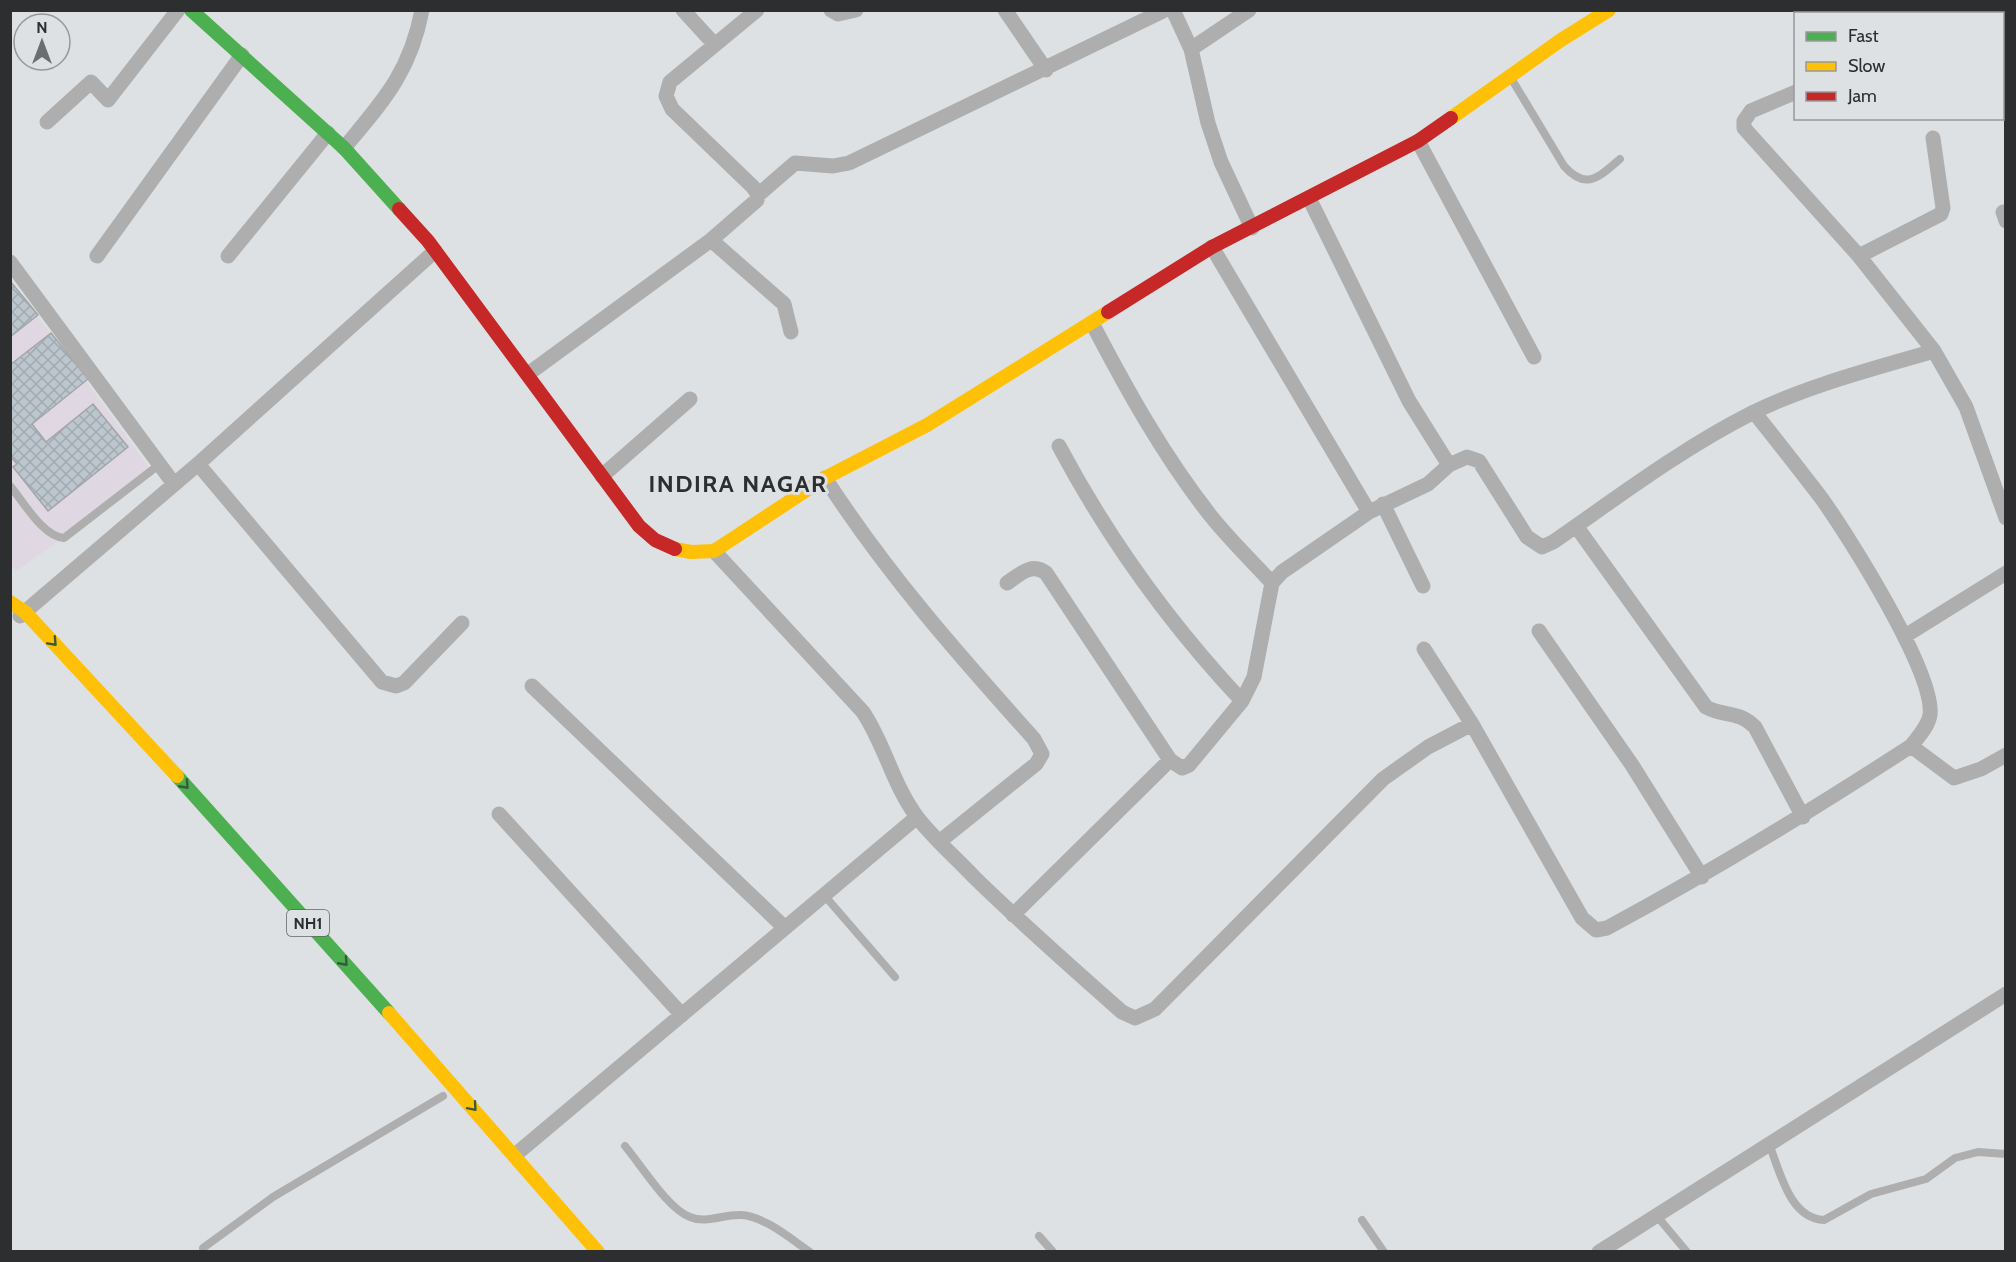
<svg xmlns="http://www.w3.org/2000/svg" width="2016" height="1262" font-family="Cabin,sans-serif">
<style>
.medical{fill:#dfd8e2}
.building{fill:url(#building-cross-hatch);stroke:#a3a5a6;stroke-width:1.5}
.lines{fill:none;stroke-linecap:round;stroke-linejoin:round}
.lane{stroke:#aeaeae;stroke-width:8}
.street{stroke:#aeaeae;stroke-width:15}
.fast{stroke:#4caf50;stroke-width:14}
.slow{stroke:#ffc107;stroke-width:14}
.jam{stroke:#c62828;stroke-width:14}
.oneway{stroke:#385b3b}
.labels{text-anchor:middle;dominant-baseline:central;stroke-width:6;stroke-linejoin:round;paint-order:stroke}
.shield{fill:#dde1e4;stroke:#626465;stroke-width:1.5}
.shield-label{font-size:16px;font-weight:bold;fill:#2d2e2f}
.district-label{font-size:24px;font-weight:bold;letter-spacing:1.5px;fill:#2d2e2f;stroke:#dde1e4}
</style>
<defs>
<pattern id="building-cross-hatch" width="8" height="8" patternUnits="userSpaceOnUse" patternTransform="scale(1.5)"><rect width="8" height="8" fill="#bcc6ce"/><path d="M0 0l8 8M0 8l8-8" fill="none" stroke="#a2aab1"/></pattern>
</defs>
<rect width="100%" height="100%" fill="#dee1e3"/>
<!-- medical -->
<path class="medical" d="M 10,285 L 51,333 L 154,474 L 16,571 L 10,565 Z"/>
<!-- building -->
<path class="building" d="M 10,281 L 38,315 L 10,337 Z
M 51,333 L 88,379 L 32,424 L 46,442 L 93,404 L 128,447 L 48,511 L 13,467 L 17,464 L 10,456 L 10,365 Z"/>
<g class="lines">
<!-- lane -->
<path class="lane" d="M 1511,78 L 1564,166 C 1586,191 1599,177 1620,159
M 10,486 C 24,502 42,536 64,538 L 160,464
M 824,895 L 895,977
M 1769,1144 C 1780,1171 1789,1218 1824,1220 L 1871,1194 L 1926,1179 L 1955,1158 L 1978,1152 L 2006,1154
M 625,1146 C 641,1165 668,1209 690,1217 C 706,1224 724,1214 741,1215 C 764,1216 791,1239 810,1252
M 1656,1215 L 1687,1252
M 1362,1220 L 1384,1252
M 1039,1236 L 1053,1252
M 203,1252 L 203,1248 L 273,1197 L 443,1096"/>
<!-- street -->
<path class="street" d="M 683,10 L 715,45
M 831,10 L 838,14 L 856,10
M 1005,10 L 1046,70
M 1173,10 L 1191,49 L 1208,123 L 1221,162 L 1252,228
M 1191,49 L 1249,10
M 1796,92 L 1751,111 L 1744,121 L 1744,128 L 1859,256 L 1934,351 L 1966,407 L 2006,518
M 47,122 L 91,82 L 108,100 L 178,10
M 1418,141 L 1534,357
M 344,148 C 383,101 410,73 422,10
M 758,195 L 795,163 L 833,166 L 849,163 L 1165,10
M 1309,198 L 1409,401 L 1449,465
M 2003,212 L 2006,221
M 711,240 L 784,304 L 791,332
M 1212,247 L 1369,512
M 97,256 L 242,55
M 228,256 L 328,133
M 1859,256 L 1941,214 L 1943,208 L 1933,138
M 10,262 L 174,484
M 1092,323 C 1127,390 1163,455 1210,515 C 1229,539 1251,560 1272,583
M 528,374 L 711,240 L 757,200 L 758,195 L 753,187 L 672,109 L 666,96 L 670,82 L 757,10
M 1059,446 C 1109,540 1169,623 1242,701
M 198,464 L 382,682 L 396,686 L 404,683 L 462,623
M 602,476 L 690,399
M 825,478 C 887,574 958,654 1034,739 L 1042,754 L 1036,764 L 939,842
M 1383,504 L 1423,586
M 1576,526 L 1706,707 C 1724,717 1738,710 1755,727 L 1803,817
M 714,551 L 863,712 C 885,745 893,785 917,817 C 934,839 955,857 974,877 C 1022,924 1072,968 1122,1012 L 1135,1018 L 1155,1009 L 1383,779 L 1428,747 L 1472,724
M 1007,583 C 1020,574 1032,562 1046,573 L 1170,760
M 20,616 L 198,464 L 435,251
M 1539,631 L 1632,765 L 1702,877
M 1905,636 L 2006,573
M 1424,649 L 1472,724 L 1582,918 L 1596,930 L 1607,928 C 1711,872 1811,811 1911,746 C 1918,737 1928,727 1930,715 C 1935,673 1849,537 1822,499 C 1800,470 1777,441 1754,412
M 532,686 L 785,928
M 1911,746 L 1954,778 L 1981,769 L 2006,755
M 499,814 L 682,1015
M 1013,915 L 1170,760 L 1182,768 L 1189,765 L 1242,701 L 1254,677 L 1272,583 L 1282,572 L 1369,512 L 1428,484 L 1449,465 L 1467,457 L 1479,461 L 1527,537 L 1542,547 L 1553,542 C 1618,497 1681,449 1752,413 C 1809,385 1873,369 1934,351
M 515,1155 L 917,817
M 1599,1252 L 2006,994"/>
<!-- fast -->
<path class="fast" d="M 191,10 L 344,148 L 399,209
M 177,776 L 389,1013"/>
<!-- slow -->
<path class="slow" d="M 1451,118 L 1561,40 L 1609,10
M 675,549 L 691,552 L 714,551 L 825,478 L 927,425 L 1108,312
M 10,602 L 25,612 L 177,776
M 389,1013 L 598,1252"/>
<!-- jam -->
<path class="jam" d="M 399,209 L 428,241 L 639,526 L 655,540 L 675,549
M 1108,312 L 1212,247 L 1418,141 L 1451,118"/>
</g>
<!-- one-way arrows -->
<defs><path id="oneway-chevron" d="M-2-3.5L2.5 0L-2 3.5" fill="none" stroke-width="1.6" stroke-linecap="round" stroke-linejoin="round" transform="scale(1.5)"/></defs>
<g class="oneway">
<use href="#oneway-chevron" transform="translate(53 642) rotate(47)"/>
<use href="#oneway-chevron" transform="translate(185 785) rotate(48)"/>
<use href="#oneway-chevron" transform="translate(344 962) rotate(48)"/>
<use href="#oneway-chevron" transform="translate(473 1107) rotate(49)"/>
</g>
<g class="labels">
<!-- shield labels -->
<rect class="shield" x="287" y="910" width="42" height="26" rx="4.5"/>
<g class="shield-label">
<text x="308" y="923">NH1</text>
</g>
<!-- district labels -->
<g class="district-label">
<text x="738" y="483">INDIRA NAGAR</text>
</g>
</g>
<!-- border -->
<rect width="2016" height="1262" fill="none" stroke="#2d2e2f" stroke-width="24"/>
<!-- legend -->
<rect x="1794" y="12" width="210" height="108" fill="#dde1e4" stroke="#97999c" stroke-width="1.5"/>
<rect x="1806" y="32" width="30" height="9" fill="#4caf50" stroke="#97999c" stroke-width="1.5"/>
<text x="1848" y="42" font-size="18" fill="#2d2e2f">Fast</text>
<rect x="1806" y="62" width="30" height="9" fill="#ffc107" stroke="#97999c" stroke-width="1.5"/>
<text x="1848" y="72" font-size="18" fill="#2d2e2f">Slow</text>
<rect x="1806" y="92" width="30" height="9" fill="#c62828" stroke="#97999c" stroke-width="1.5"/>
<text x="1848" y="102" font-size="18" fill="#2d2e2f">Jam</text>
<!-- north arrow -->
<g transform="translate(42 42)"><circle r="28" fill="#dde1e4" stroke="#97999c" stroke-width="1.5"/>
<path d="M0-4.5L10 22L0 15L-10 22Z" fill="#6b6d6e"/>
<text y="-9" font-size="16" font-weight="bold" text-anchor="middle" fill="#2d2e2f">N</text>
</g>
</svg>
